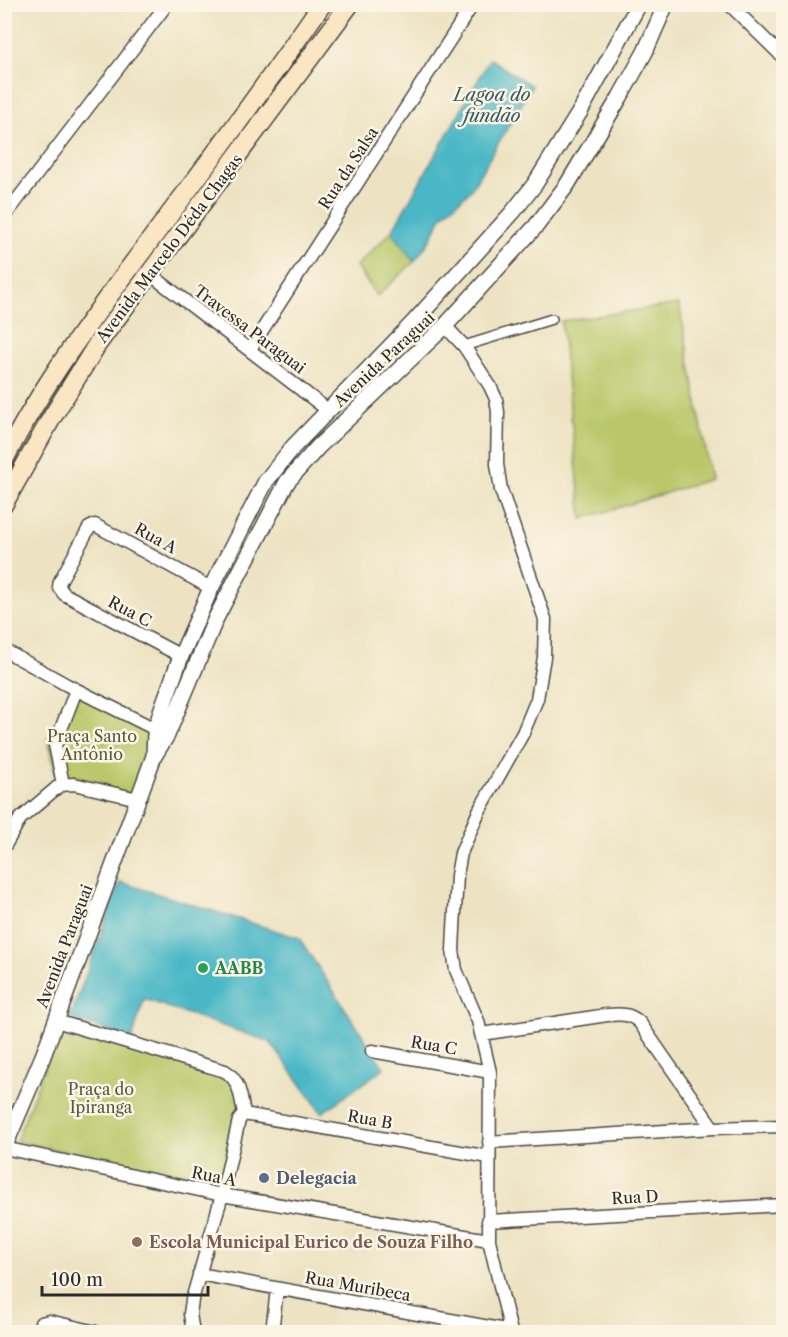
<svg xmlns="http://www.w3.org/2000/svg" width="788" height="1337" font-family="'Libre Caslon Text',serif">
<style>
.green{fill:#b9c76a;stroke:#72794a;stroke-width:1.5}
.water{fill:#4ab7c6;stroke:#3a7178;stroke-width:1.5}
.lines{fill:none;stroke-linecap:round;stroke-linejoin:round}
.pedestrian-casing{stroke:#484742;stroke-width:12}
.minor-casing{stroke:#484742;stroke-width:15}
.tertiary-casing{stroke:#484742;stroke-width:18}
.secondary-casing{stroke:#484742;stroke-width:21}
.pedestrian{stroke:#fff;stroke-width:9}
.minor{stroke:#fff;stroke-width:12}
.tertiary{stroke:#fff;stroke-width:15}
.secondary{stroke:#fbe6c4;stroke-width:18}
.leisure-dot{fill:#2e9e5b;stroke:#fcf5e5;stroke-width:2}
.service-dot{fill:#5c6f8a;stroke:#fcf5e5;stroke-width:2}
.education-dot{fill:#8d6e63;stroke:#fcf5e5;stroke-width:2}
.labels{text-anchor:middle;dominant-baseline:central;stroke-width:5;stroke-linejoin:round;paint-order:stroke}
.street-label{font-size:16px;fill:#2b2b2b;stroke:#fcf5e5}
.park-label{font-size:16px;fill:#565a3e;stroke:#fcf5e5}
.leisure-label{font-size:16px;font-weight:bold;fill:#27864d;stroke:#fcf5e5;text-anchor:start}
.service-label{font-size:16px;font-weight:bold;fill:#4e5e75;stroke:#fcf5e5;text-anchor:start}
.education-label{font-size:16px;font-weight:bold;fill:#785e54;stroke:#fcf5e5;text-anchor:start}
.water-label{font-size:18px;font-style:italic;fill:#365c61;stroke:#fcf5e5}
</style>
<rect width="100%" height="100%" fill="#fcf5e5"/>
<filter id="ink" filterUnits="userSpaceOnUse"><feTurbulence type="fractalNoise" baseFrequency=".0167" numOctaves="2"/><feDisplacementMap in="SourceGraphic" scale="12" xChannelSelector="R" yChannelSelector="G"/><feConvolveMatrix kernelMatrix="1 2 1 2 8 2 1 2 1" color-interpolation-filters="sRGB"/></filter>
<filter id="wash" filterUnits="userSpaceOnUse"><feTurbulence type="fractalNoise" baseFrequency=".008" numOctaves="4" result="noise"/><feDisplacementMap in="SourceGraphic" scale="24" xChannelSelector="R" yChannelSelector="G"/><feGaussianBlur stdDeviation="1.35" result="paint"/><feColorMatrix in="noise" values="0 0 0 0 0 0 0 0 0 0 0 0 0 0 0 0 0 1.4 0 .05"/><feComposite in="paint" operator="in"/></filter>
<g filter="url(#wash)">
<rect width="100%" height="100%" fill="#ede3c3"/>
<!-- green -->
<path class="green" d="M 392,231 L 414,262 L 377,296 L 356,266 Z
M 679,304 L 711,479 L 582,519 L 561,321 Z
M 77,693 L 154,732 L 138,796 L 57,779 L 48,738 Z
M 62,1023 L 235,1079 L 244,1110 L 226,1186 L 16,1141 Z"/>
<!-- water -->
<path class="water" d="M 490,59 L 532,86 L 470,191 L 443,215 L 430,240 L 414,262 L 392,231 Z
M 120,882 L 299,938 L 384,1068 L 322,1113 L 270,1042 L 144,999 L 132,1039 L 70,1018 Z"/>
</g>
<g filter="url(#ink)">
<g class="lines">
<defs>
<path id="pedestrian" d="M 464,346 L 552,319"/>
<path id="minor" d="M 729,4 L 784,58
M 4,217 L 167,4
M 150,274 L 329,411
M 445,326 L 464,346 L 490,386 L 496,399 L 498,412 L 497,464 L 501,490 L 545,619 L 544,657 L 537,699 L 523,733 L 479,811 L 461,853 L 457,875 L 454,929 L 453,950 L 456,970 L 478,1021 L 490,1072 L 489,1240 L 511,1332
M 250,349 L 473,4
M 4,650 L 67,685 L 163,733
M 181,656 L 64,594 L 59,587 L 60,581 L 89,528 L 95,525 L 211,588
M 63,784 L 55,745 L 76,690
M 4,847 L 20,819 L 60,785 L 74,784 L 138,799
M 56,1021 L 225,1071 C 240,1080 241,1098 244,1114
M 482,1034 L 607,1015 C 620,1014 630,1013 640,1023 L 713,1128
M 372,1051 L 490,1072
M 244,1114 L 489,1157
M 489,1142 L 713,1128 L 784,1126
M 4,1148 L 222,1195 L 489,1240
M 488,1221 L 784,1205
M 199,1274 L 511,1331
M 37,1332 L 41,1323 L 49,1321 L 96,1332
M 193,1332 L 190,1314 L 192,1300 L 222,1195 L 239,1120 L 244,1114
M 272,1332 L 277,1289"/>
<path id="tertiary" d="M 154,754 L 155,734 L 161,711 L 181,656 L 211,588 L 266,481 L 293,447 L 412,324 L 513,212 L 535,184 L 581,110 L 639,4
M 4,1148 L 43,1056 L 154,756 L 167,735 L 216,618 L 287,482 L 318,447 L 445,326 L 536,226 L 567,185 L 620,97 L 645,52 L 666,4"/>
<path id="secondary" d="M 4,460 C 47,375 105,301 161,226 C 216,153 270,79 322,4
M 4,503 L 51,419 L 98,343 L 350,4"/>
</defs>
<!-- pedestrian casing -->
<use href="#pedestrian" class="pedestrian-casing"/>
<!-- minor casing -->
<use href="#minor" class="minor-casing"/>
<!-- tertiary casing -->
<use href="#tertiary" class="tertiary-casing"/>
<!-- secondary casing -->
<use href="#secondary" class="secondary-casing"/>
<!-- pedestrian -->
<use href="#pedestrian" class="pedestrian"/>
<!-- minor -->
<use href="#minor" class="minor"/>
<!-- tertiary -->
<use href="#tertiary" class="tertiary"/>
<!-- secondary -->
<use href="#secondary" class="secondary"/>
</g>
</g>
<!-- markers -->
<circle class="leisure-dot" cx="203" cy="968" r="6"/>
<circle class="service-dot" cx="264" cy="1178" r="6"/>
<circle class="education-dot" cx="137" cy="1242" r="6"/>
<g class="labels">
<!-- street labels -->
<g class="street-label">
<text transform="translate(348 168) rotate(-57)">Rua da Salsa</text>
<text transform="translate(169 248) rotate(-53)">Avenida Marcelo Déda Chagas</text>
<text transform="translate(250 329) rotate(37)">Travessa Paraguai</text>
<text transform="translate(384 359) rotate(-43)">Avenida Paraguai</text>
<text transform="translate(156 538) rotate(29)">Rua A</text>
<text transform="translate(130 611) rotate(28)">Rua C</text>
<text transform="translate(64 946) rotate(-69)">Avenida Paraguai</text>
<text transform="translate(434 1045) rotate(10)">Rua C</text>
<text transform="translate(370 1119) rotate(10)">Rua B</text>
<text transform="translate(214 1176) rotate(11)">Rua A</text>
<text transform="translate(635 1197) rotate(-3)">Rua D</text>
<text transform="translate(358 1286) rotate(10)">Rua Muribeca</text>
</g>
<!-- park labels -->
<g class="park-label">
<text x="92" y="736">Praça Santo<tspan x="92" dy="18">Antônio</tspan></text>
<text x="101" y="1089">Praça do<tspan x="101" dy="18">Ipiranga</tspan></text>
</g>
<!-- leisure labels -->
<g class="leisure-label">
<text x="215" y="968">AABB</text>
</g>
<!-- service labels -->
<g class="service-label">
<text x="276" y="1178">Delegacia</text>
</g>
<!-- education labels -->
<g class="education-label">
<text x="149" y="1242">Escola Municipal Eurico de Souza Filho</text>
</g>
<!-- water labels -->
<g class="water-label">
<text x="492" y="95">Lagoa do<tspan x="492" dy="21">fundão</tspan></text>
</g>
</g>
<!-- margin -->
<rect width="788" height="1337" fill="none" stroke="#fcf5e5" stroke-width="24"/>
<!-- scale -->
<path d="M42 1286v9h166v-9" fill="none" stroke="#2b2b2b" stroke-width="3"/>
<text x="51" y="1286" font-size="18" fill="#2b2b2b" stroke="#fcf5e5" stroke-width="4.5" paint-order="stroke">100 m</text>
</svg>
